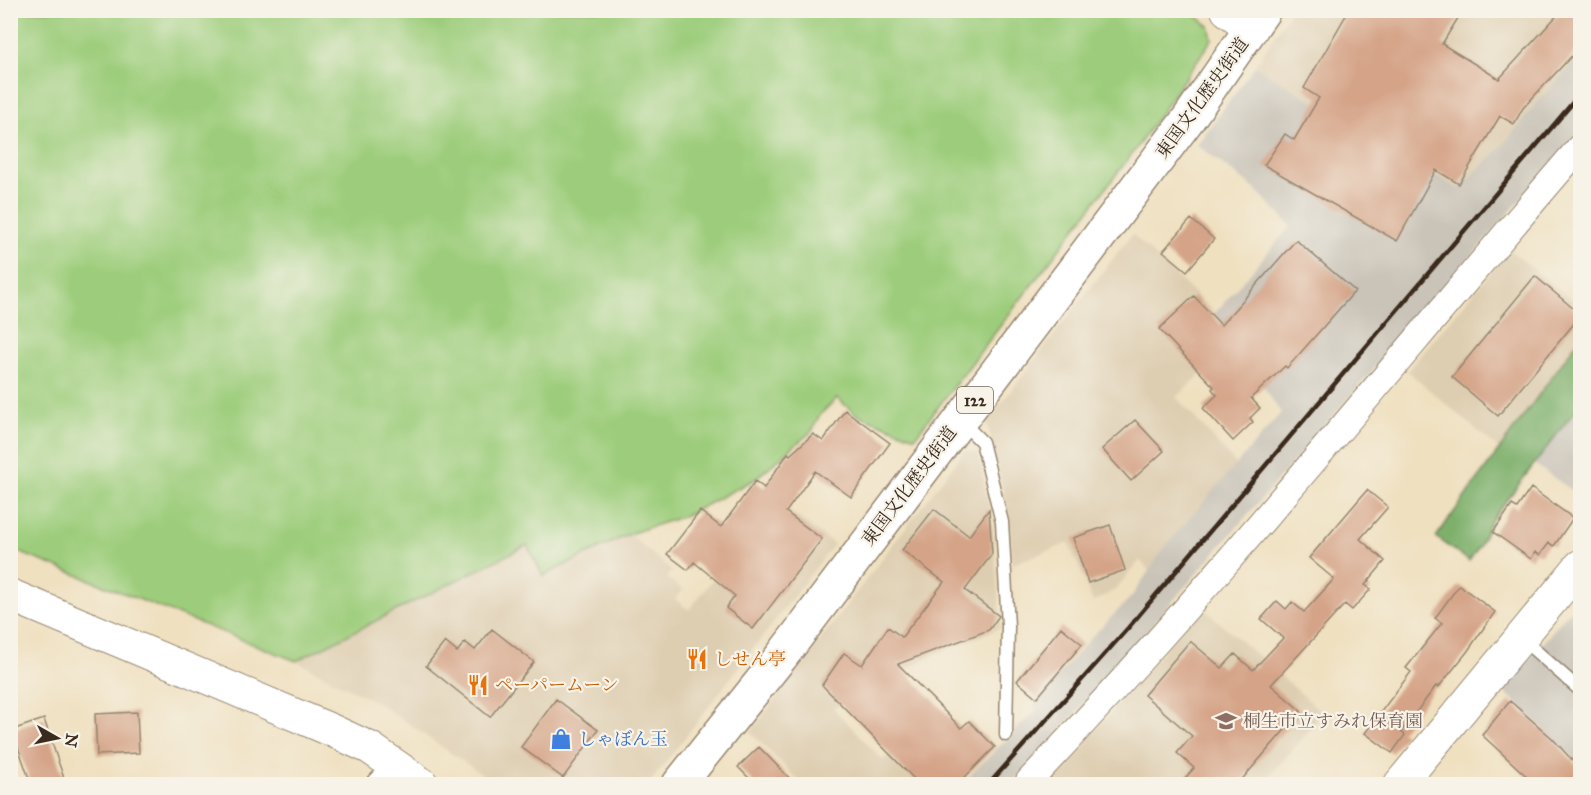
<svg xmlns="http://www.w3.org/2000/svg" width="1591" height="795" font-family="'IM FELL Great Primer','Noto Serif JP',serif">
<style>
.built{fill:#deceb1}
.industrial{fill:#c9c3b8}
.green{fill:#9dcd7c;stroke:#6c7c4d;stroke-width:1.5}
.forest{fill:#7eb06c;stroke:#5c6d45;stroke-width:1.5}
.building{fill:#d5a488}
.lines{fill:none;stroke-linecap:round;stroke-linejoin:round}
.service-casing{stroke:#95856f;stroke-width:15}
.minor-casing{stroke:#95856f;stroke-width:28}
.tertiary-casing{stroke:#95856f;stroke-width:34}
.trunk-casing{stroke:#95856f;stroke-width:36}
.service{stroke:#fff;stroke-width:12}
.minor{stroke:#fff;stroke-width:26}
.tertiary{stroke:#fff;stroke-width:32}
.trunk{stroke:#fff;stroke-width:33}
.rail{stroke:#3b2a1e;stroke-width:4.5}
.labels{text-anchor:middle;dominant-baseline:central;stroke-width:4.5;stroke-linejoin:round;paint-order:stroke}
.shield{fill:#f7f3e8;stroke:#73665b;stroke-width:1.5}
.shield-label{font-size:16px;font-weight:bold;fill:#3b2a1e}
.street-label{font-size:18px;fill:#3b2a1e;stroke:#f7f3e8}
.food-label{font-size:18px;fill:#c56008;stroke:#f7f3e8;text-anchor:start}
.education-label{font-size:18px;fill:#785e54;stroke:#f7f3e8;text-anchor:start}
.shop-label{font-size:18px;fill:#366cbe;stroke:#f7f3e8;text-anchor:start}
</style>
<rect width="100%" height="100%" fill="#f7f3e8"/>
<filter id="ink" filterUnits="userSpaceOnUse"><feTurbulence type="fractalNoise" baseFrequency=".0167" numOctaves="2"/><feDisplacementMap in="SourceGraphic" scale="12" xChannelSelector="R" yChannelSelector="G"/><feConvolveMatrix kernelMatrix="1 2 1 2 8 2 1 2 1" color-interpolation-filters="sRGB"/></filter>
<filter id="wash" filterUnits="userSpaceOnUse"><feTurbulence type="fractalNoise" baseFrequency=".008" numOctaves="4" result="noise"/><feDisplacementMap in="SourceGraphic" scale="24" xChannelSelector="R" yChannelSelector="G"/><feGaussianBlur stdDeviation="1.35" result="paint"/><feColorMatrix in="noise" values="0 0 0 0 0 0 0 0 0 0 0 0 0 0 0 0 0 1.4 0 .05"/><feComposite in="paint" operator="in"/></filter>
<g filter="url(#wash)">
<rect width="100%" height="100%" fill="#efe0c0"/>
<!-- built -->
<path class="built" d="M 1291,11 L 1580,11 L 1580,56 L 1539,100 L 1504,144 L 1458,189 L 1255,66 Z
M 1132,234 L 1215,313 L 1234,345 L 1176,397 L 1237,465 L 1167,544 L 1149,571 L 1140,560 L 1115,590 L 1093,602 L 1069,543 L 1012,564 L 1010,521 L 987,422 Z
M 1510,250 L 1580,306 L 1580,338 L 1499,449 L 1407,371 Z
M 965,450 L 978,453 L 992,520 L 1001,628 L 935,654 L 833,708 L 883,760 L 892,752 L 925,784 L 802,784 L 750,732 Z
M 775,500 L 834,544 L 649,784 L 496,784 L 378,703 L 296,661 L 528,544 L 543,576 L 629,534 L 672,571 L 667,578 L 683,590 L 675,599 L 689,610 Z
M 1201,606 L 1322,712 L 1304,737 L 1262,784 L 1050,784 Z"/>
<!-- industrial -->
<path class="industrial" d="M 1580,56 L 1580,131 L 1034,761 L 1010,784 L 961,784 L 1037,709 L 1033,705 L 1087,642 L 1132,596 L 1167,544 L 1281,413 L 1215,313 L 1291,226 L 1255,189 L 1197,145 L 1255,66 L 1458,189 L 1504,144 L 1539,100 Z
M 1580,404 L 1580,496 L 1533,463 Z
M 1578,601 L 1580,601 L 1580,764 L 1503,690 Z"/>
<!-- green -->
<path class="green" d="M 1189,10 L 1209,26 L 1212,39 L 1135,150 L 915,437 L 856,414 L 837,398 L 819,416 L 812,431 L 755,479 L 687,515 L 629,534 L 543,576 L 527,545 L 296,661 L 11,549 L 11,11 Z"/>
<!-- forest -->
<path class="forest" d="M 1580,338 L 1580,404 L 1491,521 L 1480,545 L 1469,561 L 1436,537 Z"/>
<g id="blocks">
<!-- building -->
<path class="building" d="M 1349,10 L 1463,10 L 1442,44 L 1499,79 L 1562,10 L 1581,10 L 1581,46 L 1523,108 L 1514,124 L 1500,116 L 1459,184 L 1436,170 L 1397,241 L 1264,165 L 1285,134 L 1294,140 L 1319,98 L 1304,88 Z
M 1191,219 L 1214,239 L 1187,271 L 1163,251 Z
M 1296,240 L 1355,291 L 1287,368 L 1285,366 L 1251,398 L 1260,408 L 1250,418 L 1253,422 L 1233,441 L 1203,408 L 1217,395 L 1212,389 L 1214,387 L 1159,329 L 1194,296 L 1221,325 Z
M 1535,276 L 1581,315 L 1498,416 L 1452,377 Z
M 845,410 L 890,443 L 851,497 L 815,471 L 786,512 L 822,539 L 753,629 L 726,608 L 735,596 L 694,562 L 688,570 L 667,554 L 700,511 L 721,527 L 755,481 L 764,488 L 788,453 L 790,455 L 813,434 L 823,441 Z
M 1135,420 L 1164,451 L 1131,481 L 1102,449 Z
M 1531,488 L 1573,518 L 1554,546 L 1549,543 L 1540,555 L 1535,552 L 1531,559 L 1493,532 L 1512,505 L 1517,508 Z
M 1367,490 L 1388,507 L 1360,539 L 1385,561 L 1365,585 L 1371,589 L 1352,610 L 1345,604 L 1271,685 L 1301,711 L 1238,784 L 1180,784 L 1194,768 L 1177,753 L 1192,736 L 1144,695 L 1190,641 L 1222,668 L 1235,654 L 1253,670 L 1283,638 L 1261,619 L 1277,601 L 1286,609 L 1292,602 L 1304,612 L 1334,579 L 1309,558 Z
M 934,509 L 969,536 L 989,509 L 992,554 L 965,590 L 999,616 L 989,630 L 898,664 L 961,728 L 969,721 L 995,747 L 958,784 L 919,784 L 822,685 L 844,653 L 862,665 L 888,627 L 902,637 L 944,582 L 902,550 Z
M 1110,525 L 1125,570 L 1088,583 L 1073,538 Z
M 1459,585 L 1495,612 L 1467,652 L 1438,688 L 1436,686 L 1401,732 L 1405,735 L 1392,753 L 1365,733 L 1411,672 L 1406,668 L 1442,623 L 1435,618 Z
M 1061,627 L 1082,644 L 1037,698 L 1017,681 Z
M 492,629 L 534,662 L 490,717 L 426,666 L 445,642 L 457,652 L 465,642 L 475,650 Z
M 556,699 L 598,730 L 563,778 L 521,747 Z
M 1510,701 L 1552,738 L 1581,770 L 1581,784 L 1535,784 L 1482,735 Z
M 137,712 L 139,753 L 97,755 L 95,714 Z
M 44,719 L 57,758 L 66,784 L 31,784 L 12,730 Z
M 759,747 L 795,784 L 755,784 L 738,767 Z"/>
</g>
</g>
<g filter="url(#ink)">
<use href="#blocks" fill-opacity="0" stroke="#95856f" stroke-width="1.5"/>
<g class="lines">
<defs>
<path id="service" d="M 961,421 L 982,442 L 1002,522 L 1008,626 L 1006,735
M 1521,638 L 1580,690
M 371,784 L 391,764"/>
<path id="minor" d="M 1030,784 L 1029,781 C 1222,578 1397,359 1580,147"/>
<path id="tertiary" d="M 1227,10 L 1252,29
M 10,595 L 331,730 L 370,748 L 422,784
M 1400,784 L 1580,566"/>
<path id="trunk" d="M 679,784 L 781,657 L 1189,118 L 1264,10"/>
</defs>
<!-- service casing -->
<use href="#service" class="service-casing"/>
<!-- minor casing -->
<use href="#minor" class="minor-casing"/>
<!-- tertiary casing -->
<use href="#tertiary" class="tertiary-casing"/>
<!-- trunk casing -->
<use href="#trunk" class="trunk-casing"/>
<!-- service -->
<use href="#service" class="service"/>
<!-- minor -->
<use href="#minor" class="minor"/>
<!-- tertiary -->
<use href="#tertiary" class="tertiary"/>
<!-- trunk -->
<use href="#trunk" class="trunk"/>
<!-- rail -->
<path class="rail" d="M 989,784 L 1128,628 L 1580,94"/>
</g>
</g>
<!-- icons -->
<defs>
<symbol id="restaurant-bare" viewBox="-9 -9 18 18"><path d="M-5-6h1v4h1v-4h1v4h1v-4h1v5L-1.5 .5V6h-2V.5L-5-1ZM5-6V6H3V1.5H1.5Q1.5-4 5-6Z" fill="#e8710a" stroke="#f7f3e8" stroke-width="2.5" paint-order="stroke"/></symbol>
<symbol id="school-bare" viewBox="-9 -9 18 18"><path d="M0-5L7-2L0 1L-7-2ZM-4 1L0 2.5L4 1V4Q0 6-4 4Z" fill="#8d6e63" stroke="#f7f3e8" stroke-width="2.5" paint-order="stroke"/></symbol>
<symbol id="shop-bare" viewBox="-9 -9 18 18"><path d="M-5-2.5h2.3a2.7 3.5 0 0 1 5.4 0H5L5.5 6h-11ZM-1.5-2.5h3a1.5 2.3 0 0 0-3 0Z" fill="#3f7fe0" stroke="#f7f3e8" stroke-width="2.5" paint-order="stroke"/></symbol>
</defs>
<g fill-rule="evenodd">
<use href="#restaurant-bare" x="682" y="644" width="30" height="30"/>
<use href="#restaurant-bare" x="463" y="670" width="30" height="30"/>
<use href="#school-bare" x="1211" y="706" width="30" height="30"/>
<use href="#shop-bare" x="546" y="724" width="30" height="30"/>
</g>
<g class="labels">
<!-- shield labels -->
<rect class="shield" x="957" y="387" width="36" height="26" rx="4.5"/>
<g class="shield-label">
<text x="975" y="400">122</text>
</g>
<!-- street labels -->
<g class="street-label">
<text transform="translate(1202 98) rotate(-54)">東国文化歴史街道</text>
<text transform="translate(909 486) rotate(-53)">東国文化歴史街道</text>
</g>
<!-- food labels -->
<g class="food-label">
<text x="714" y="659">しせん亭</text>
<text x="495" y="685">ペーパームーン</text>
</g>
<!-- education labels -->
<g class="education-label">
<text x="1243" y="721">桐生市立すみれ保育園</text>
</g>
<!-- shop labels -->
<g class="shop-label">
<text x="578" y="739">しゃぼん玉</text>
</g>
</g>
<!-- margin -->
<rect width="1591" height="795" fill="none" stroke="#f7f3e8" stroke-width="36"/>
<!-- north arrow -->
<g transform="translate(57 738) rotate(99)" stroke="#f7f3e8" stroke-width="4.5" paint-order="stroke">
<path d="M0-4.5L10 22L0 15L-10 22Z" fill="#3b2a1e"/>
<text y="-9" font-size="16" font-weight="bold" text-anchor="middle" fill="#3b2a1e">N</text>
</g>
</svg>
